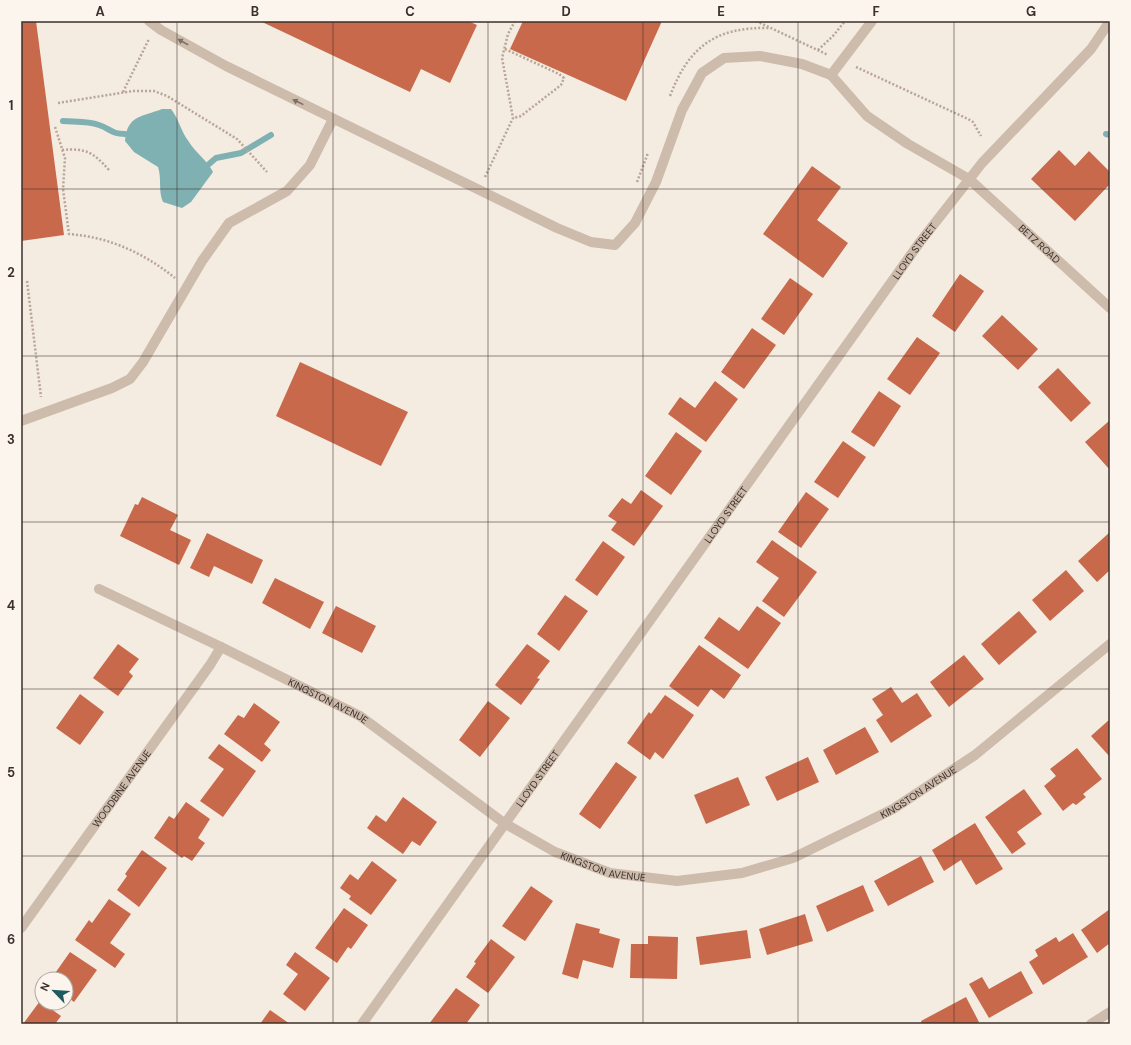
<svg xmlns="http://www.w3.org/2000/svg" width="1131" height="1045" font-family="'DM Sans',sans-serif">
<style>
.water{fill:#7fb0b2}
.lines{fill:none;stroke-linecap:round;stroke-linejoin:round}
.stream{stroke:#7fb0b2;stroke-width:6}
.building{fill:#c8694b}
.path{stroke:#b9a596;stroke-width:2.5;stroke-dasharray:2 2;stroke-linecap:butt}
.minor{stroke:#cdbbac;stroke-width:10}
.oneway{fill:#7d6f65}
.grid{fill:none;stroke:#3b302b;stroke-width:1;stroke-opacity:0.55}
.labels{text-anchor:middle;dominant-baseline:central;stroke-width:3;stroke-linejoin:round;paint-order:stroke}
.street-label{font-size:10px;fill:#3b302b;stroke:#fbf5ee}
.neatline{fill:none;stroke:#3b302b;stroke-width:1.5}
.grid-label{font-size:13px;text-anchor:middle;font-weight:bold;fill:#3b302b}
</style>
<rect width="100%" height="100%" fill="#f4ebe1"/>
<!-- water -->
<path class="water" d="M 162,109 L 171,109 C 179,119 181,132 189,142 C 196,153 207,160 213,172 L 191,202 L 182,208 L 163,202 C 158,191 162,179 158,167 L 134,152 L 125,141 C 127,115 142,117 162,109 Z"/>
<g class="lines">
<!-- stream -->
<path class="stream" d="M 63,121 C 75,122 88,121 99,125 C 111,129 111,134 125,134
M 1106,134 L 1110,135
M 209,164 L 216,158 L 241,153 L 271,135"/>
</g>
<!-- building -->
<path class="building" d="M 21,21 L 36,21 L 64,235 L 21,241 Z
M 260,21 L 468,21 L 477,25 L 450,83 L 421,69 L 410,92 Z
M 523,21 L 662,21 L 626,101 L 510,49 Z
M 1059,150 L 1075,166 L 1089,151 L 1110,172 L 1110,184 L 1075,221 L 1031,179 Z
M 812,166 L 841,187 L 817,220 L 848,243 L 823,278 L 763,234 Z
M 960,274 L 984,291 L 955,332 L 932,316 Z
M 790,278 L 813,294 L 784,335 L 761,319 Z
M 1002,315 L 1038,349 L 1018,370 L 982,336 Z
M 752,328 L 776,345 L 744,389 L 721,372 Z
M 917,337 L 940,353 L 910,395 L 887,379 Z
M 300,362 L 408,412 L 381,466 L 276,416 Z
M 1058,368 L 1091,403 L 1071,422 L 1038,387 Z
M 715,381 L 738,399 L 706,442 L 668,414 L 680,397 L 695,408 Z
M 879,391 L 901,406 L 874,447 L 851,432 Z
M 1109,421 L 1110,423 L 1110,470 L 1085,442 Z
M 676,432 L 702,451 L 671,495 L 645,476 Z
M 843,441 L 866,457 L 838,498 L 814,482 Z
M 641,490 L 663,506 L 634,546 L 611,530 L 617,522 L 608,516 L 622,498 L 631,504 Z
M 806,492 L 829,509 L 801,548 L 778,532 Z
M 142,497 L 178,515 L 170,530 L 191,540 L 179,565 L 120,536 L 135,504 L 138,505 Z
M 1110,532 L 1110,570 L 1097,582 L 1078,561 Z
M 207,533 L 263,560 L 252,584 L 214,566 L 209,577 L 190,568 Z
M 772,540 L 817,572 L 784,617 L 762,601 L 779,578 L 756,562 Z
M 603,541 L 625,557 L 597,596 L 575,580 Z
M 1066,570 L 1084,591 L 1050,621 L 1032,600 Z
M 275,578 L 324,602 L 310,629 L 262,603 Z
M 565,595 L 588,611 L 559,651 L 537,634 Z
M 336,606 L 376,626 L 362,653 L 322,633 Z
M 757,606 L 781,623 L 748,669 L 704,638 L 719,617 L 739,631 Z
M 1019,611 L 1037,632 L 999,665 L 981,644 Z
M 118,644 L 139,659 L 129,672 L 133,676 L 118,696 L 93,678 Z
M 527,644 L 550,661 L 537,678 L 540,679 L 521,705 L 495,685 Z
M 699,645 L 741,675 L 724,699 L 711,689 L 698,707 L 669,686 Z
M 964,655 L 984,679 L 949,707 L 930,682 Z
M 891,687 L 902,703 L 917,693 L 932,716 L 891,743 L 876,720 L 883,715 L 872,699 Z
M 80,694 L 104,712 L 80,745 L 56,728 Z
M 665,695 L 694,715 L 663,759 L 655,752 L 650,760 L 627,743 L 649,712 L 651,714 Z
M 488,701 L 510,718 L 480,757 L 459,740 Z
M 254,703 L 280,722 L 264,744 L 271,750 L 262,762 L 224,734 L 238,715 L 244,718 Z
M 1110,719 L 1110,757 L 1091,736 Z
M 865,727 L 879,752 L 836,775 L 823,750 Z
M 219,744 L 256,771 L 223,817 L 200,801 L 224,769 L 208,758 Z
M 1077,748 L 1102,779 L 1083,794 L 1086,797 L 1076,805 L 1073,803 L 1063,811 L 1044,786 L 1056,776 L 1050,769 Z
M 808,757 L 819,782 L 777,801 L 765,777 Z
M 616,762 L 637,777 L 600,829 L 579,814 Z
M 738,777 L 750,805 L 706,824 L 694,795 Z
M 1024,789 L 1042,814 L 1017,832 L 1026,844 L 1012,854 L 985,817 Z
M 403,797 L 437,822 L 420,846 L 412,841 L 403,854 L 367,828 L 376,815 L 386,822 Z
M 186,802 L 210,819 L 198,838 L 205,843 L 192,861 L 184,856 L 182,858 L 154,838 L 169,816 L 174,819 Z
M 975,823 L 1003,869 L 976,885 L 961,860 L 944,871 L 932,850 Z
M 142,850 L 167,868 L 139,907 L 117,890 L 127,876 L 125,874 Z
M 921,856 L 934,882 L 888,906 L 874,881 Z
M 372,861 L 397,880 L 371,915 L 349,899 L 351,896 L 340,888 L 350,874 L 358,880 Z
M 863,885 L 874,911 L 827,932 L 816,906 Z
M 531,886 L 553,901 L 525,941 L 502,926 Z
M 109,899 L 131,914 L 110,943 L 125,954 L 115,968 L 75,940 L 89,920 L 92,923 Z
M 344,908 L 368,925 L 351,949 L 348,947 L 337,963 L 315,948 Z
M 1110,909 L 1110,943 L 1097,953 L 1081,930 Z
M 805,914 L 813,941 L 767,955 L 759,929 Z
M 576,923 L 600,929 L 599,933 L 620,939 L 613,968 L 583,960 L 578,979 L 562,974 Z
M 747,930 L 751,958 L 700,965 L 696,937 Z
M 1073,933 L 1088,957 L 1043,985 L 1029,962 L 1038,956 L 1035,950 L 1056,937 L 1059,942 Z
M 648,936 L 678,937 L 677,979 L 630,978 L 631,944 L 648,944 Z
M 491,939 L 515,957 L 488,993 L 466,977 L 476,963 L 474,962 Z
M 70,952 L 97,970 L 74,1002 L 66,996 L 66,979 L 51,979 Z
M 295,952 L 330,978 L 305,1011 L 283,994 L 298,974 L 286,965 Z
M 1021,971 L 1033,993 L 989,1018 L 969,984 L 982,977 L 989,989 Z
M 456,988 L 480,1005 L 466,1024 L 429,1024 Z
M 966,997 L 979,1022 L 975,1024 L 922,1024 L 921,1021 Z
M 40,1001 L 61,1016 L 55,1024 L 23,1024 Z
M 270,1010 L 290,1024 L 260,1024 Z"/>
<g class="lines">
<!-- path -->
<path class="path" d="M 756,21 L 828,55
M 505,49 L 559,74 L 564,78 L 561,85 L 521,116 L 513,118
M 818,50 L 833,36 L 845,21
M 856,67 L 968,119 L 973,122 L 981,136
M 123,92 L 149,39
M 670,96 C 689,46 716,27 769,28
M 58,103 L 133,91 L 154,91 L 167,96 L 237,139 L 267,172
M 55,127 L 65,158 L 63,189 L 69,234 C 109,237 144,253 175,278
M 62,150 C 86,148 93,152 109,170
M 485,177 L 513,118 L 502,58 L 508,34 L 515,21
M 637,182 L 648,153
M 27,281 L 41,397"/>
<!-- minor -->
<g class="minor">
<path id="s1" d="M 149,21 L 161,30 L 226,66 L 557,228 L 591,242 L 615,245 L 635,223 L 656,182 L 682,110 L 702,73 L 724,58 L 760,56 L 802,64 L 831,75 L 867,116 L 908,144 L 969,179 L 1110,308"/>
<path d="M 831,75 L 872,21"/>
<path d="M 21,421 L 112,388 L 130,379 L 143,362 L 202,261 L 229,223 L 287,191 L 310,165 L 333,119"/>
<path id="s2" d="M 99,589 L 221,647 L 360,716 L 504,823 L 555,852 L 610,873 L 677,881 L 742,873 L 793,858 L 893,809 L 975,755 L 1110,644"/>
<path id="s3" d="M 21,928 L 210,665 L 221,647"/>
<path id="s4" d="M 362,1024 L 920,242 L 982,163 L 1091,49 L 1110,21"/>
<path d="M 1091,1024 L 1110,1012"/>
</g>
</g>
<!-- one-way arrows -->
<defs><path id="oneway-solid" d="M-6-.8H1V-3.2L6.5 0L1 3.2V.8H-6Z"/></defs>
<g class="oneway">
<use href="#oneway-solid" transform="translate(183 42) rotate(-151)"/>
<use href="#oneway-solid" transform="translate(298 102) rotate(-154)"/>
</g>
<!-- grid -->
<path class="grid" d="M 177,21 L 177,1024M 333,21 L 333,1024M 488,21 L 488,1024M 643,21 L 643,1024M 798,21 L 798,1024M 954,21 L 954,1024M 21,189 L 1110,189M 21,356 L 1110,356M 21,522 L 1110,522M 21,689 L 1110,689M 21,856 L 1110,856"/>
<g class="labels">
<!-- street labels -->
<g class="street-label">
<text stroke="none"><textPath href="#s1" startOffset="1120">BETZ ROAD</textPath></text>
<text stroke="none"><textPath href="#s4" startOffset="950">LLOYD STREET</textPath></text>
<text stroke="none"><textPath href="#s4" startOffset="626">LLOYD STREET</textPath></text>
<text stroke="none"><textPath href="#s2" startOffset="255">KINGSTON AVENUE</textPath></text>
<text stroke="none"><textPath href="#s4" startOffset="302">LLOYD STREET</textPath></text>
<text stroke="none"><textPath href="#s3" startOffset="172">WOODBINE AVENUE</textPath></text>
<text stroke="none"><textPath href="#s2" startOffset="915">KINGSTON AVENUE</textPath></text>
<text stroke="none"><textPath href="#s2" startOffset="579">KINGSTON AVENUE</textPath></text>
</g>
</g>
<!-- border -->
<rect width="1131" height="1045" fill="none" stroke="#fbf5ee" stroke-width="44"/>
<!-- north arrow -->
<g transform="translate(54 991) rotate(295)"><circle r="19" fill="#fbf5ee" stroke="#aea6a0"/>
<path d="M0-3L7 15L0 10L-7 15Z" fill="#1f5a5e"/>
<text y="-6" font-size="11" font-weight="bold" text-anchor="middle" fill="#3b302b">N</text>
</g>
<rect x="22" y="22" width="1087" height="1001" class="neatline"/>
<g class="grid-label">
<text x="100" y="16">A</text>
<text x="255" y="16">B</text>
<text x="410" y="16">C</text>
<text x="566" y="16">D</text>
<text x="721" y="16">E</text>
<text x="876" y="16">F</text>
<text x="1031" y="16">G</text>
<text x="11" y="110">1</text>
<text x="11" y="277">2</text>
<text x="11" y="444">3</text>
<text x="11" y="610">4</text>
<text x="11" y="777">5</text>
<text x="11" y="944">6</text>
</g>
</svg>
